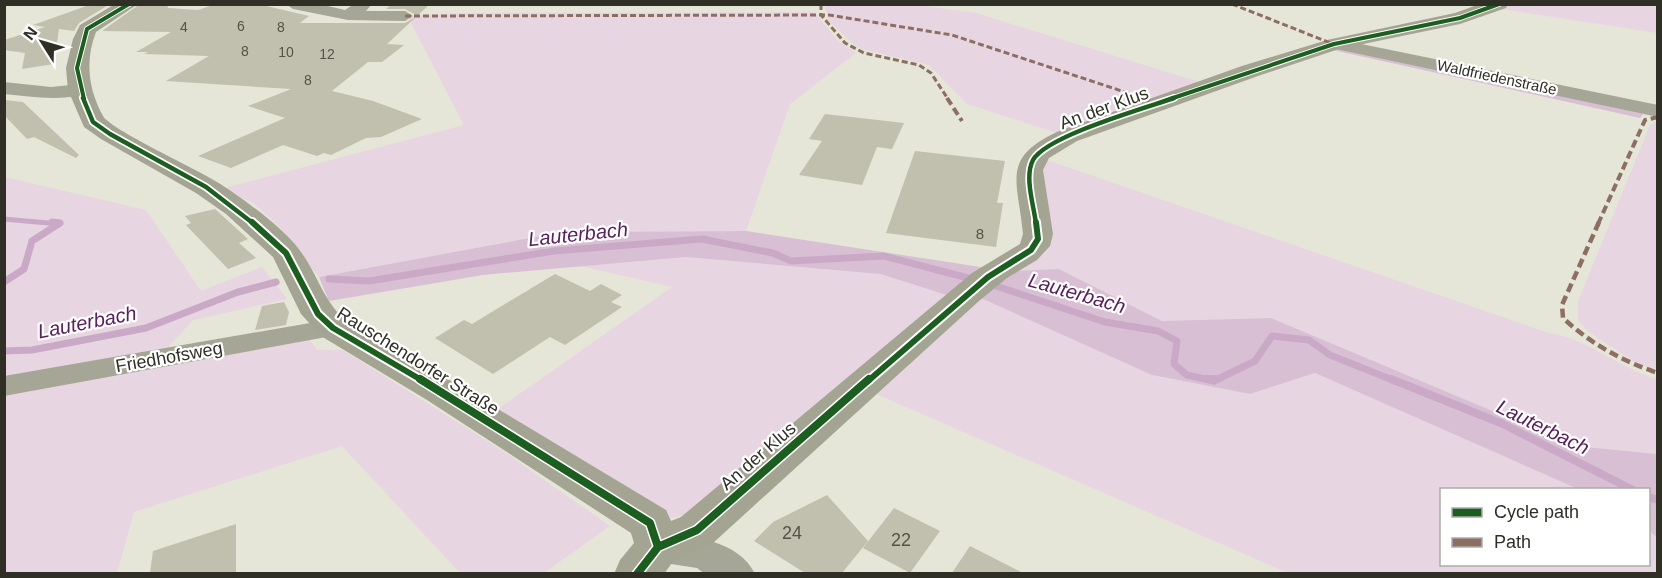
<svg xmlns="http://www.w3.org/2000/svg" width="1662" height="578" font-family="Arial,sans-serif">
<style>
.green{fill:#e7d6e2}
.forest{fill:#d9bfd4}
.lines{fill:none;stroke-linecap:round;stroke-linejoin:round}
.stream-far2{stroke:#c9a9c6;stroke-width:5}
.stream-far1{stroke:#c9a9c6;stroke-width:7}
.stream{stroke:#c9a9c6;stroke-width:8}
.building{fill:#c1c0ae}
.street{fill:#a6a697;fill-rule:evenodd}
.secondary{fill:#a4a492;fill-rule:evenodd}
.quiet-far2{stroke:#8d6e63;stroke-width:3;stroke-dasharray:6 3;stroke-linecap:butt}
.quiet-far1{stroke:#8d6e63;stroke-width:4;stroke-dasharray:8 4;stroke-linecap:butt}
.quiet{stroke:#8d6e63;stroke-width:4.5;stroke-dasharray:9 4.5;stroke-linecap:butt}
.cycleway-far3-casing{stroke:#fff;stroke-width:6}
.cycleway-far2-casing{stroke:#fff;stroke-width:8}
.cycleway-far1-casing{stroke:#fff;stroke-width:10}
.cycleway-casing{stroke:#fff;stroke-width:11}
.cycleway-far3{stroke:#1b5e20;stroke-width:4}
.cycleway-far2{stroke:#1b5e20;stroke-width:4.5}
.cycleway-far1{stroke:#1b5e20;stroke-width:6}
.cycleway{stroke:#1b5e20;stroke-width:8}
.labels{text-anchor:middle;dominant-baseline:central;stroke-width:4.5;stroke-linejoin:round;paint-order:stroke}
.far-number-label{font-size:14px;fill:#545348}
.far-street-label{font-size:15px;fill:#2f2f26;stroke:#fff}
.number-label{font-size:15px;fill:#545348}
.street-label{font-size:18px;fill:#2f2f26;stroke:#fff}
.near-number-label{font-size:18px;fill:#545348}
.water-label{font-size:20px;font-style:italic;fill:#59215d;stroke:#fff}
</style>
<rect width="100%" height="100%" fill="#e5e5d8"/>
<!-- green -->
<path class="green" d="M 912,4 L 976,13 L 1203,83 L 1057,133 L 967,104 L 929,65 L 862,49 L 851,42 L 828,20 L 825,5 Z
M 1510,4 L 1657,5 L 1657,33 L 1501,9 Z
M 814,12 L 838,41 L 856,53 L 790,104 L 746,231 L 562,232 L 319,277 L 277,224 L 252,202 L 221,189 L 464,125 L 408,17 L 451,13 Z
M 1657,121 L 1658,121 L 1657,369 L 1636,363 L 1589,332 L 1578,321 L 1578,301 L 1650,125 Z
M 1044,159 L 1549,333 C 1587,338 1620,369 1657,379 L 1657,454 L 1576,446 L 1271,318 L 1162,321 L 1059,269 L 1009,271 L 1038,255 L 1037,176 Z
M 5,177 L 146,210 L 201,291 L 262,267 L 287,299 L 193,320 L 165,351 L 5,380 Z
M 686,257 L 880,274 L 950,296 L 700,513 L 669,518 L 495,411 L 672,287 L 576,265 Z
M 976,296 L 1152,375 L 1250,394 L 1315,373 L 1578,489 L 1442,490 L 1442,564 L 1648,564 L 1649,531 L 1657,537 L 1657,573 L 1288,573 L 867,390 Z
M 307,336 L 317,350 L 343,350 L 506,453 L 610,526 L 544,573 L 460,573 L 342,446 L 134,512 L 117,573 L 5,574 L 5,391 Z"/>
<!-- forest -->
<path class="forest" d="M 1341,47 L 1643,114 L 1640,118 L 1328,49 Z
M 746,231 L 987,268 L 950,296 L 880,274 L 686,257 L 483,275 L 329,301 L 319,277 L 562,232 Z
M 1059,269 L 1162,321 L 1271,318 L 1576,446 L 1657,454 L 1657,537 L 1649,531 L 1648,490 L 1578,489 L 1315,373 L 1250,394 L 1152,375 L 976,296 L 1009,271 Z"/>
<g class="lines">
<!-- stream-far2 -->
<path class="stream-far2" d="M 4,219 L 59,224"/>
<!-- stream-far1 -->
<path class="stream-far1" d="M 329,279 L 369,281 L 554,251 L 702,239 L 773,253 L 791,261 L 884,256 L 976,280
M 4,282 L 24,269 L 32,241 L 60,223 L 52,222
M 990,284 L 1105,322 L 1158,331 L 1177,341 L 1174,364 L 1187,375 L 1214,381
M 4,351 L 32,350 L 146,328 L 238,292 L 276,282
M 1214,381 L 1255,361 L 1272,336 L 1309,340 L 1330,355 L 1395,381"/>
<!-- stream -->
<path class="stream" d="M 1207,379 L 1217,379
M 1391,379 L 1503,424 L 1633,490
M 1648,497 L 1658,500"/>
</g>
<!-- building -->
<path class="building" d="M 92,4 L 110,4 L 79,23 L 74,31 L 59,29 L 54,64 L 22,69 L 25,53 L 4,50 L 4,40 L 45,27 L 33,25 Z
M 140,4 L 167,4 L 168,8 L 198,10 L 216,4 L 258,4 L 309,16 L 300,23 L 405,23 L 414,18 L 414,14 L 405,9 L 386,9 L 392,4 L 430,4 L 387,44 L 404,45 L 382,62 L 368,62 L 332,91 L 373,101 L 422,119 L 381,137 L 366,138 L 331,155 L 324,153 L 317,156 L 283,145 L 231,168 L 198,156 L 285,118 L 248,106 L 291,89 L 166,81 L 209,56 L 144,54 L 148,52 L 136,52 L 171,32 L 102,31 Z
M 4,100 L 23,102 L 79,155 L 76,158 L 34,137 L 27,139 L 4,115 Z
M 825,114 L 904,123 L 892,149 L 877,147 L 862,185 L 799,175 L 822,141 L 809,139 Z
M 915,151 L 1005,161 L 997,203 L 1003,203 L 996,247 L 886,233 Z
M 215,209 L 248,239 L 239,243 L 256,258 L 228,269 L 186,225 L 191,223 L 185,216 Z
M 555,274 L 590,291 L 601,284 L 622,295 L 611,302 L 622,307 L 565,345 L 550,337 L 493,374 L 435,338 L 464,320 L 472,324 Z
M 284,302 L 289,312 L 286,325 L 255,330 L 262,306 Z
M 827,495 L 868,541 L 842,573 L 805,573 L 754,541 L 773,522 Z
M 894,508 L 940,531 L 910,573 L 863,548 Z
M 236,524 L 236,573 L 150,573 L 153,551 Z
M 970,546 L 1023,573 L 952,573 Z"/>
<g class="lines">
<!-- street -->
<path class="street" d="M 286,4 L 319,4 L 345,10 L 354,4 L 372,4 L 366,11 L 405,11 L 413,16 L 405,21 L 348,20 L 293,9 Z
M 1337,39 L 1658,105 L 1658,117 L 1331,48 L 1328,44 L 1331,40 Z
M 4,82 L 51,87 L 80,84 L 87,86 L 89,90 L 87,94 C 59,101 32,97 4,94 Z
M 333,319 L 343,322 L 347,328 L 343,334 L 4,396 L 4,376 Z
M 658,532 C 692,537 738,539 755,574 L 705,574 L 697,568 L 658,562 L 645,558 L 639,547 L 645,536 Z"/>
<!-- secondary -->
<path class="secondary" d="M 115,4 L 138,4 L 96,32 C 85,60 88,89 103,116 C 111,130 197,169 217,182 C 240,196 282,227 298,248 C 317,272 322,299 345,320 L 453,382 L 666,510 L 671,521 L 681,517 L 972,273 L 1020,244 L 1023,234 C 1018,180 1000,158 1059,131 L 1242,66 L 1327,40 L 1455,13 L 1480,4 L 1508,4 L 1506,8 L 1460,24 L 1339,49 L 1258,76 L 1077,141 L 1049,158 L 1043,170 L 1053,234 L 1050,246 L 1037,260 L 1007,278 L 979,301 L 713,543 L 674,560 L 664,574 L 614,574 L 620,560 L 634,543 L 631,533 L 427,400 L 321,336 L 301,314 L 273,257 L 226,214 L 196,193 L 101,139 L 84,127 L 68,90 L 66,68 L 73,39 L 80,25 Z"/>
<!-- quiet-far2 -->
<path class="quiet-far2" d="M 821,4 L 821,15 L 845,43 L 864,53 L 919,65 L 931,73 L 948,99
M 1232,4 L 1333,44
M 405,16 L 829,15 L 952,35 L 1146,99"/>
<!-- quiet-far1 -->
<path class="quiet-far1" d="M 947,98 L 962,121
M 1142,98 L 1157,103
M 1598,224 L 1645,120 L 1658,117"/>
<!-- quiet -->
<path class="quiet" d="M 1599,222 L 1562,305 L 1563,318 C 1591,344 1622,361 1658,373"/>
<defs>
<path id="cycleway-far3" d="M 84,99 L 77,68 L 87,29 L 129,4
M 1170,99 L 1334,44 L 1460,18 L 1499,4"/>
<path id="cycleway-far2" d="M 83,98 L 93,122 L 110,134 L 206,187 L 254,224
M 1036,224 C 1034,206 1024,177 1033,160 C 1046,136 1145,108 1174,98"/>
<path id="cycleway-far1" d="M 252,222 L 286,253 L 318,314 L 333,328 L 423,381
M 868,381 L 988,277 L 1031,250 L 1038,239 L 1036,222"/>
<path id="cycleway" d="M 420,379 L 650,523 L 658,547
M 637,574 L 658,547 L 697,530 L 869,379"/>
</defs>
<!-- cycleway-far3 casing -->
<use href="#cycleway-far3" class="cycleway-far3-casing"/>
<!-- cycleway-far2 casing -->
<use href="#cycleway-far2" class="cycleway-far2-casing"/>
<!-- cycleway-far1 casing -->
<use href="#cycleway-far1" class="cycleway-far1-casing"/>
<!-- cycleway casing -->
<use href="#cycleway" class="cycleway-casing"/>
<!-- cycleway-far3 -->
<use href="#cycleway-far3" class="cycleway-far3"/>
<!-- cycleway-far2 -->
<use href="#cycleway-far2" class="cycleway-far2"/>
<!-- cycleway-far1 -->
<use href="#cycleway-far1" class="cycleway-far1"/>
<!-- cycleway -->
<use href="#cycleway" class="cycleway"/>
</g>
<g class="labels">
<!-- far-number labels -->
<g class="far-number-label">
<text x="241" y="26">6</text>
<text x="184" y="27">4</text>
<text x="281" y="27">8</text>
<text x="245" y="51">8</text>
<text x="286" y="52">10</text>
<text x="327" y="54">12</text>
<text x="308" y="80">8</text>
</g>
<!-- far-street labels -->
<g class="far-street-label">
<text transform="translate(1497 77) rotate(12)">Waldfriedenstraße</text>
</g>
<!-- number labels -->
<g class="number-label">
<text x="980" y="233">8</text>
</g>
<!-- street labels -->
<g class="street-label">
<text transform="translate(1104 108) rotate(-20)">An der Klus</text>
<text transform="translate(169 357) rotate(-10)">Friedhofsweg</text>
<text transform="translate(418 361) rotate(32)">Rauschendorfer Straße</text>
<text transform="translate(758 456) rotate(-41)">An der Klus</text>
</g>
<!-- near-number labels -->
<g class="near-number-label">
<text x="792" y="533">24</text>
<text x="901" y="540">22</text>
</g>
<!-- water labels -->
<g class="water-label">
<text transform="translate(578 234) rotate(-6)">Lauterbach</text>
<text transform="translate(1077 293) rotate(16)">Lauterbach</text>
<text transform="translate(87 322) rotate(-11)">Lauterbach</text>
<text transform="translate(1543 427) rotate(26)">Lauterbach</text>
</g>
</g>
<!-- border -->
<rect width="1662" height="578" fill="none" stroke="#2f2f26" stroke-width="12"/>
<!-- legend -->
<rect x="1440" y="488" width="210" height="78" fill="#ffffff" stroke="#acaca8" stroke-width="1.5"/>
<rect x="1452" y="508" width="30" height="9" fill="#1b5e20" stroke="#acaca8" stroke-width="1.5"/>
<text x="1494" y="518" font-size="18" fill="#2f2f26">Cycle path</text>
<rect x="1452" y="538" width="30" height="9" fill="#8d6e63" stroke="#acaca8" stroke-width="1.5"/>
<text x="1494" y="548" font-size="18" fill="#2f2f26">Path</text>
<!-- north arrow -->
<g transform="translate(42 42) rotate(307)" stroke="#ffffff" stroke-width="4.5" paint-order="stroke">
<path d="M0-4.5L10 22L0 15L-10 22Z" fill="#2f2f26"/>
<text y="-9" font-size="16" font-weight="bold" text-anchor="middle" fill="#2f2f26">N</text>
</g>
</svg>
